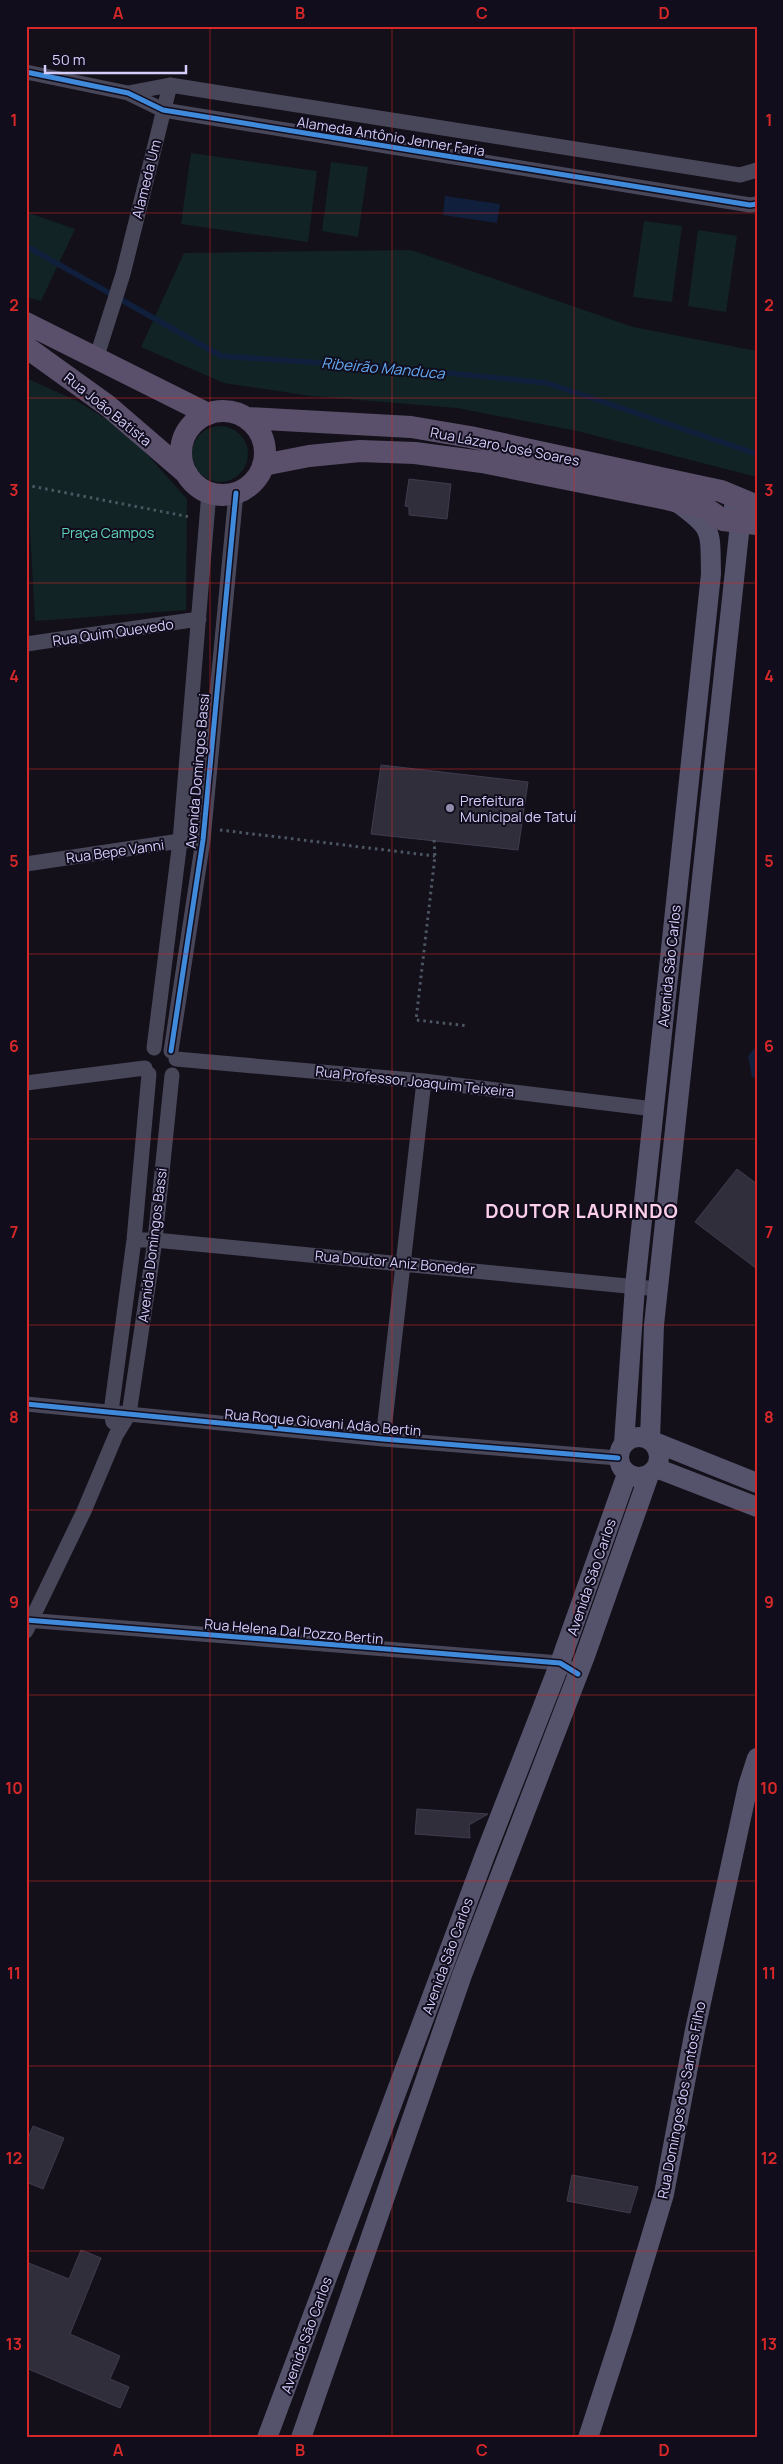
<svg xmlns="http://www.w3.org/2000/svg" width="783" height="2464" font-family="Manrope,sans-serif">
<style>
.green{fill:#112324}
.water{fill:#101f3c}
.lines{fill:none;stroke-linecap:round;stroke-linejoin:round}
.stream{stroke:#101f3c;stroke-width:5.5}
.building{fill:#312e3c;stroke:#403b4d}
.path{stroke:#4c5764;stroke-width:3;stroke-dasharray:2.5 4;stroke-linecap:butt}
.minor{stroke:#484659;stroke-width:15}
.secondary{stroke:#55526c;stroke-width:20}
.primary{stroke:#5b506b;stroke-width:22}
.cycleway-casing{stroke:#110d1d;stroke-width:8}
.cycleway{stroke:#408adc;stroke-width:5}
.grid{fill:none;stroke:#d62828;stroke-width:1;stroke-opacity:0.55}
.poi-dot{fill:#918bac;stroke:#110d1d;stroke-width:2}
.labels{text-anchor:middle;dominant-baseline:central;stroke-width:4;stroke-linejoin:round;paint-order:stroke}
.street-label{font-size:14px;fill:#d5cdfb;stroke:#110d1d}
.park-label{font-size:14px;fill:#60d4bc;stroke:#110d1d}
.poi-label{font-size:14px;fill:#d5cdfb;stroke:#110d1d;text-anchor:start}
.water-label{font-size:15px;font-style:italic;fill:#64aaf3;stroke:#110d1d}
.district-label{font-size:19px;font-weight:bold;letter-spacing:1px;fill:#fbcfe9;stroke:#110d1d}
.neatline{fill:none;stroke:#d62828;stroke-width:2}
.grid-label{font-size:16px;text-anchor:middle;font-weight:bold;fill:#d62828}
</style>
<rect width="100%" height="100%" fill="#13101a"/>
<!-- green -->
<path class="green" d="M 191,153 L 317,171 L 308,242 L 181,224 Z
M 331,162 L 368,167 L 358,237 L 322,231 Z
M 26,212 L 75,229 L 41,301 L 26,297 Z
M 644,221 L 682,226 L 672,302 L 633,297 Z
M 698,230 L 737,236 L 726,312 L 688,306 Z
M 411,250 L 633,327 L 757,351 L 757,477 L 577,431 L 457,408 L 311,396 L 224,383 L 141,347 L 184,253 Z
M 26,378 L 77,401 L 127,432 L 187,499 L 186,610 L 35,621 L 26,457 Z
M192 454a28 28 0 1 1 56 0a28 28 0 1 1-56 0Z"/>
<!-- water -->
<path class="water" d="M 445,196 L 500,204 L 497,223 L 443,215 Z
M 757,1045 L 757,1078 L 752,1077 L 748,1056 Z"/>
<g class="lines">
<!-- stream -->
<path class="stream" d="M 26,246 L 221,356 L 398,368 L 547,383 L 757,454"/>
</g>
<!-- building -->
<path class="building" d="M 409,479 L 451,484 L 447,519 L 409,515 L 409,507 L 405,506 Z
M 381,765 L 528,782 L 518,850 L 371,834 Z
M 737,1169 L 757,1184 L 757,1269 L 695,1222 Z
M 417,1809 L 488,1814 L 469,1825 L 470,1838 L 415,1834 Z
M 33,2126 L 64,2138 L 43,2189 L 26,2182 L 26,2143 Z
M 572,2175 L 638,2187 L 630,2213 L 567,2201 Z
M 81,2250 L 101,2258 L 70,2334 L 120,2356 L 110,2379 L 129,2387 L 120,2408 L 26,2368 L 26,2262 L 69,2279 Z"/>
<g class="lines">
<!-- path -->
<path class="path" d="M 26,485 L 190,517
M 220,830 L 435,856
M 434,840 L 435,856 L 416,1020 L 468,1026
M 757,902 L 757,903"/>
<!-- minor -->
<path class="minor" d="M 26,72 L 128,93 L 163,110 L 750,205 L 757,204
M 128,93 L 170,85 L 740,175 L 757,170
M 96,359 L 123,274 L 170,85
M 26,644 L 199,619
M 26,864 L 180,841 L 203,840
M 154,1048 L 180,841 L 209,492
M 171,1051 L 203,840 L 236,493
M 176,1059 L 424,1081 L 654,1109
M 26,1083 L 145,1068
M 134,1240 L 155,1240 L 658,1289
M 26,1404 L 383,1439 L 618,1458
M 113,1422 L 111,1412 L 134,1240 L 149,1074
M 383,1439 L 424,1081
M 26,1620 L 560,1663 L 567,1667
M 26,1631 L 84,1511 L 116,1435 L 129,1414 L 155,1240 L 172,1075"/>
<!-- secondary -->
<path class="secondary" d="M619 1457a20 20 0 1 1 40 0a20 20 0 1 1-40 0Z
M 650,1439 L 654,1325 L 740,524 L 734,507
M 652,1441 L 757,1483
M 624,1443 L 635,1286 L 711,574 C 710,530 714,529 678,503
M 656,1468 L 757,1507
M 267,2438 L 485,1855 L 560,1663 L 627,1474
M 301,2438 L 462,1975 L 585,1656 L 649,1475
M 588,2438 L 623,2330 L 664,2194 L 695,2030 L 748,1786 L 757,1758"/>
<!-- primary -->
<path class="primary" d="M 26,323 L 208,414
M 26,347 L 108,406 L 187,474
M181 453a42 42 0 1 1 84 0a42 42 0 1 1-84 0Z
M 247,418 L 411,427 L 470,437 L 721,491 L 757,506
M 263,465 L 309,456 L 360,451 L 415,453 L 482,462 L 667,499 L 707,509 L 723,520 L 757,524"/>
<defs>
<path id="cycleway" d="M 26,72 L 128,93 L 163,110 L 750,205 L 757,204
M 171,1051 L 203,840 L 236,493
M 26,1404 L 383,1439 L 618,1458
M 26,1620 L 560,1663 L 578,1674"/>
</defs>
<!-- cycleway casing -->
<use href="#cycleway" class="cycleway-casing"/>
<!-- cycleway -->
<use href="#cycleway" class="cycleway"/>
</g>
<!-- grid -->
<path class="grid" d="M 210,26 L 210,2438M 392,26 L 392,2438M 574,26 L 574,2438M 26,213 L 757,213M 26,398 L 757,398M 26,583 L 757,583M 26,769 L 757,769M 26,954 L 757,954M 26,1139 L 757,1139M 26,1325 L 757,1325M 26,1510 L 757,1510M 26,1695 L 757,1695M 26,1881 L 757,1881M 26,2066 L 757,2066M 26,2251 L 757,2251"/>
<!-- markers -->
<circle class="poi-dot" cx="450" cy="808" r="5"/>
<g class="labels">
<!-- street labels -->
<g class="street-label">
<text transform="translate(391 136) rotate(9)">Alameda Antônio Jenner Faria</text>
<text transform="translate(146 179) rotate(-76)">Alameda Um</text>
<text transform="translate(108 409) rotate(39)">Rua João Batista</text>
<text transform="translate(505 446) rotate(11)">Rua Lázaro José Soares</text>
<text transform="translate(113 632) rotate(-8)">Rua Quim Quevedo</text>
<text transform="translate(197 771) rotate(-85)">Avenida Domingos Bassi</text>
<text transform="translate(115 851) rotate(-8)">Rua Bepe Vanni</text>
<text transform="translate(669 966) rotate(-84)">Avenida São Carlos</text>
<text transform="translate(415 1081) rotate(6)">Rua Professor Joaquim Teixeira</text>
<text transform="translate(152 1245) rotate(-83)">Avenida Domingos Bassi</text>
<text transform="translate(395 1262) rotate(5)">Rua Doutor Aniz Boneder</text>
<text transform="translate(323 1422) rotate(5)">Rua Roque Giovani Adão Bertin</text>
<text transform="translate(591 1577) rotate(-71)">Avenida São Carlos</text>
<text transform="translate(294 1631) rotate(5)">Rua Helena Dal Pozzo Bertin</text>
<text transform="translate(447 1956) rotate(-70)">Avenida São Carlos</text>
<text transform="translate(681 2100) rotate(-79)">Rua Domingos dos Santos Filho</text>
<text transform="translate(306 2335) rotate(-70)">Avenida São Carlos</text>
</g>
<!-- park labels -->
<g class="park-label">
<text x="108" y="532">Praça Campos</text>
</g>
<!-- poi labels -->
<g class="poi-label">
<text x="460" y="800">Prefeitura<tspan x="460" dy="16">Municipal de Tatuí</tspan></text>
</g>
<!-- water labels -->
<g class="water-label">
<text transform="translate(383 368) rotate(5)">Ribeirão Manduca</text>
</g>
<!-- district labels -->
<g class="district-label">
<text x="582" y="1211">DOUTOR LAURINDO</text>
</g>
</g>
<!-- border -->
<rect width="783" height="2464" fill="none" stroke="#110d1d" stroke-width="55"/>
<!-- scale -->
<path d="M45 65v8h141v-8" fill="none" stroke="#d5cdfb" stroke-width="2.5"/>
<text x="52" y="65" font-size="15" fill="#d5cdfb" stroke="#110d1d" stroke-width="4" paint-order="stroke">50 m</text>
<rect x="28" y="28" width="728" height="2408" class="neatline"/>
<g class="grid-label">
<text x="118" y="19">A</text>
<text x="300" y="19">B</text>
<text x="482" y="19">C</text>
<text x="664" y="19">D</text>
<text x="14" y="126">1</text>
<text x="769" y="126">1</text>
<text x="14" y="311">2</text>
<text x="769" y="311">2</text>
<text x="14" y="496">3</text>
<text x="769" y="496">3</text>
<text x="14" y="682">4</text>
<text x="769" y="682">4</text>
<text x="14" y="867">5</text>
<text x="769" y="867">5</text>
<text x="14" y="1052">6</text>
<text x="769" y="1052">6</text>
<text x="14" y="1238">7</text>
<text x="769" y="1238">7</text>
<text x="14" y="1423">8</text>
<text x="769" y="1423">8</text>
<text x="14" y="1608">9</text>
<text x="769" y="1608">9</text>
<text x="14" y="1794">10</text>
<text x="769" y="1794">10</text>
<text x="14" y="1979">11</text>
<text x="769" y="1979">11</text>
<text x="14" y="2164">12</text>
<text x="769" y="2164">12</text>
<text x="14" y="2350">13</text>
<text x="769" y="2350">13</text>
<text x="118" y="2456">A</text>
<text x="300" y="2456">B</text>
<text x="482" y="2456">C</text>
<text x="664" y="2456">D</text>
</g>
</svg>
